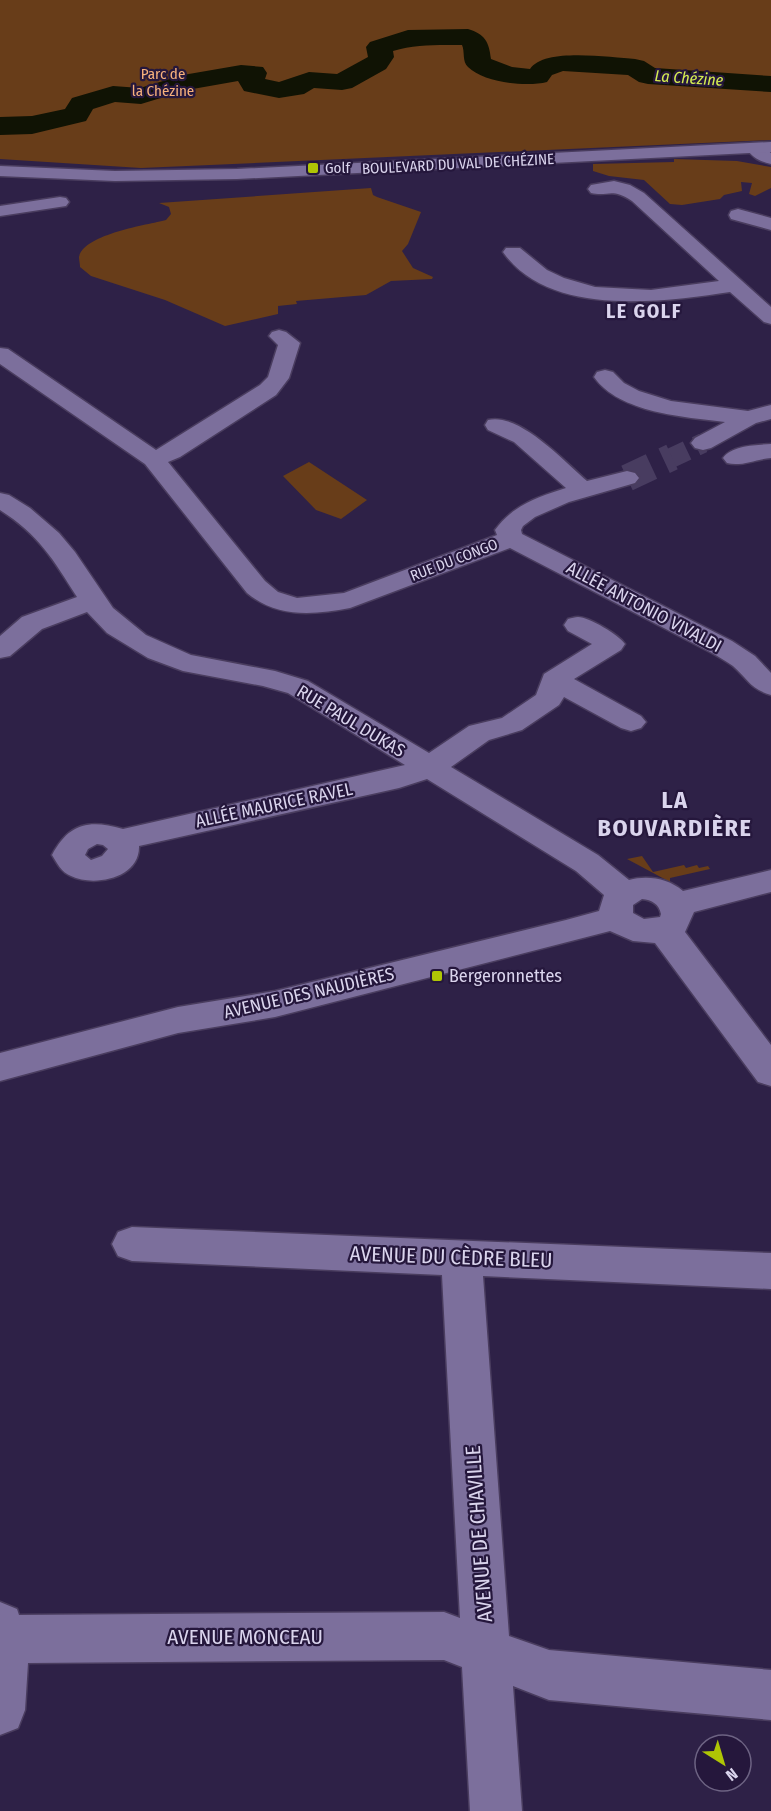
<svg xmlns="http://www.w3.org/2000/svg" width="771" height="1811" font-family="'Fira Sans Condensed',sans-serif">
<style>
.green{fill:#683d19}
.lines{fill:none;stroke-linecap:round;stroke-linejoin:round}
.river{fill:#101304;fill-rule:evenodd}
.street-tunnel-far1{stroke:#483c60;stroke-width:20;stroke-dasharray:20 10;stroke-linecap:butt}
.street-tunnel{stroke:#483c60;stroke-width:27;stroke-dasharray:27 14;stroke-linecap:butt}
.street-casing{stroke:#4a3d5f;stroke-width:3}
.secondary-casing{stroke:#4a3d5f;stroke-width:3}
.street{fill:#7c6f9c;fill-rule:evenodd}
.secondary{fill:#7c6f9c;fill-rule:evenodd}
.poi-dot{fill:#afc505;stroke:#25173c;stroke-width:2}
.labels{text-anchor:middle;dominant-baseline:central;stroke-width:4.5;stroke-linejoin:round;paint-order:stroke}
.far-park-label{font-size:15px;fill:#f7b17c;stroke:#25173c}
.far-street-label{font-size:15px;fill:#dad4ed;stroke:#25173c}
.far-poi-label{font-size:15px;fill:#dad4ed;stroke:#25173c;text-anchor:start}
.far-water-label{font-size:16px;font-style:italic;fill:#d6ee51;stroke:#25173c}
.street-label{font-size:18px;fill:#dad4ed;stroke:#25173c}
.poi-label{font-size:18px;fill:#dad4ed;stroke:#25173c;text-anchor:start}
.far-district-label{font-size:20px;font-weight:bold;letter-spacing:1.5px;fill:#dad4ed;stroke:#25173c}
.near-street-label{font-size:21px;fill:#dad4ed;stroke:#25173c}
.district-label{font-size:24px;font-weight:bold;letter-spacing:1.5px;fill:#dad4ed;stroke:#25173c}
</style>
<rect width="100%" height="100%" fill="#2e2147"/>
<!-- green -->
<path class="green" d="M 0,0 L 771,0 L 771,140 L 141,168 L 0,159 Z
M 674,159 L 737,161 L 771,167 L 771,188 L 755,196 L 749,194 L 752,183 L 741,182 L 742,191 L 724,195 L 720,199 L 682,205 L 670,204 L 644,180 L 609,176 L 593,171 L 593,164 L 674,162 Z
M 371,188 L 373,195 L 377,197 L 421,212 L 408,244 L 402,251 L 413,268 L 433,277 L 432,279 L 391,281 L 366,295 L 296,301 L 297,304 L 278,306 L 278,314 L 225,326 L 165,300 L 91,276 L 80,267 C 80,264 79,260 79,257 C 84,234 147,225 166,220 L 171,214 L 169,207 L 159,203 Z
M 309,462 L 367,500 L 341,519 L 316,510 L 283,476 Z
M 642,856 L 653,872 L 684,865 L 686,868 L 697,865 L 699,868 L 708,866 L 710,869 L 670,878 L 670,882 L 627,859 Z"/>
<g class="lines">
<!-- river -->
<path class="river" d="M 468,29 C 485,34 489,42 491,59 L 512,67 L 530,69 C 545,47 611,58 635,59 L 644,61 L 655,68 L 771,76 L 771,92 L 648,84 L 639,82 L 628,75 L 563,71 L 552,75 L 547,82 C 527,87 484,83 468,67 C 462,62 465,51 462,45 C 438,45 416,44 393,51 L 394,57 L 386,69 L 352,88 L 342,90 L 314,88 L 304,94 L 279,98 L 244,91 L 238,81 L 187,90 L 141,104 L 115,102 L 93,109 L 86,121 L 32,134 L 0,135 L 0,117 L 32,116 L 65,109 L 72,98 L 113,86 L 140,88 L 183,75 L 241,65 L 263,67 L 267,73 L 265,79 L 279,82 L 309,72 L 337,74 L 368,57 L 366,47 L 370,42 L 408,30 Z"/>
<!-- street-tunnel-far1 -->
<path class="street-tunnel-far1" d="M 669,459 L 703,443"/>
<!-- street-tunnel -->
<path class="street-tunnel" d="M 627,478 L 672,457"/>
<defs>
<path id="street" d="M 754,143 L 760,144 L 771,153 L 771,164 C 759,161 753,158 746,148 L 748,144 Z
M 614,181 L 630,185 L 644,193 L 771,307 L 771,324 L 764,322 L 730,292 C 663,302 549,318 503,252 L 506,248 L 520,248 L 547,270 L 564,278 L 595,287 L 651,290 L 719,281 L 632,201 C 611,187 609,197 591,193 L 588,189 L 591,185 Z
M 60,197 L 66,198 L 69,202 L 66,206 L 0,216 L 0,206 Z
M 738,209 L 771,218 L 771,230 L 731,219 L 729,215 L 731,211 Z
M 279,330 L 286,332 L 300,343 L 289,378 L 276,395 L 180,457 L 168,462 L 265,581 L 278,592 L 297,598 L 344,593 L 497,535 L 495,530 C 513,505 538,497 566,488 L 514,442 L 488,430 L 485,425 L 488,420 C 519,412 565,462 587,481 L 627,471 L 635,473 L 639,478 L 635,483 L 569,502 L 535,517 L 523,526 L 521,530 L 522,534 L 732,641 L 755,656 L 771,673 L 771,695 C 750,689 747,678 733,666 C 726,661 719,657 712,653 L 510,548 L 350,608 C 313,615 277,618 247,593 L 145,464 L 0,364 L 0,348 L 8,349 L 156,450 L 260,385 L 268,377 L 278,345 L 269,336 L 272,332 Z
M 605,370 L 613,372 L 624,383 L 639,391 L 671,401 L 748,411 L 771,405 L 771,419 L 756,423 L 711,448 L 703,450 L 695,448 L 691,443 L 695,438 L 725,422 C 685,417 619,413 594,377 L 597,372 Z
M 771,444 L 771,458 C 756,459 741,467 727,463 L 723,458 C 732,445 757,445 771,444 Z
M 0,493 L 9,495 L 30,508 L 59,533 L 75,552 L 113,608 L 146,635 L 191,655 L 275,671 L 308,681 L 429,753 L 469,726 L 502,718 L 536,695 L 544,674 L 592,644 L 568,631 L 564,625 L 568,619 C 572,618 575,617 578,617 C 589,617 619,635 625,644 L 621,650 L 574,679 L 641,716 L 646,722 L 641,728 L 631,731 L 621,728 L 564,697 L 559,705 L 522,730 L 489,740 L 451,767 L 598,855 L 629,880 C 647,875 668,878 683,891 L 771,870 L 771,892 L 694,912 L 685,932 L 771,1045 L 771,1086 L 758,1082 L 655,943 L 633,941 L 610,931 L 275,1017 L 178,1033 L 0,1081 L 0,1053 L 178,1007 L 275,991 L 566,920 L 599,911 L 604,895 L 576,871 L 427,779 L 399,788 L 139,846 C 140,879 93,887 71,876 C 61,872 57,863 52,855 C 69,823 89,819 123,829 L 405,765 L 288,693 L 263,686 L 183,671 L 148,658 L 107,633 L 87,612 L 42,629 L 10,656 L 0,658 L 0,636 L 22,617 L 77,597 C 53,559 39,535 0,510 ZM 97,844 L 103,845 L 108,849 L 102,856 L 91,860 L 85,855 L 88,849 ZM 642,899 C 652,900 659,904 661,914 L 660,917 L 644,919 L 633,913 L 633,905 Z
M 132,1227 L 771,1253 L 771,1289 L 483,1276 L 509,1636 L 549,1650 L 771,1670 L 771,1720 L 549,1700 L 513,1686 L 522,1811 L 470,1811 L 462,1667 L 444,1660 L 28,1663 L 25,1710 L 18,1728 L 0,1735 L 0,1602 L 17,1609 L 19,1615 L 444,1612 L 460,1618 L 442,1275 L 132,1261 L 118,1256 L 112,1244 L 118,1232 Z"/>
<path id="secondary" d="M 771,142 L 771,152 L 237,179 L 115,181 L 0,176 L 0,166 L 115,171 L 237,169 Z"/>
</defs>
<!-- street casing -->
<use href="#street" class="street-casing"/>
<!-- secondary casing -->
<use href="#secondary" class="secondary-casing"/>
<!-- street -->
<use href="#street" class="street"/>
<!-- secondary -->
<use href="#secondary" class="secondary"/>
</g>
<!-- markers -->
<g class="poi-dot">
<rect x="307" y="162" width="12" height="12" rx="3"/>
<rect x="431" y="970" width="12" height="12" rx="3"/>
</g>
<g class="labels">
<!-- far-park labels -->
<g class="far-park-label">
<text x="163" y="74">Parc de<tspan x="163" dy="17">la Chézine</tspan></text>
</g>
<!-- far-street labels -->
<g class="far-street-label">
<text transform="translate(458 164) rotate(-3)">BOULEVARD DU VAL DE CHÉZINE</text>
<text transform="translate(454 560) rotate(-21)">RUE DU CONGO</text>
</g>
<!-- far-poi labels -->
<g class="far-poi-label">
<text x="325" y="168">Golf</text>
</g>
<!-- far-water labels -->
<g class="far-water-label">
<text transform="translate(689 78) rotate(4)">La Chézine</text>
</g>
<!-- street labels -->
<g class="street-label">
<text transform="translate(644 607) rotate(28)">ALLÉE ANTONIO VIVALDI</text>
<text transform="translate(351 721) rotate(31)">RUE PAUL DUKAS</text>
<text transform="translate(274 805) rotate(-12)">ALLÉE MAURICE RAVEL</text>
<text transform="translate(309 993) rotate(-13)">AVENUE DES NAUDIÈRES</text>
</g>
<!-- poi labels -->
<g class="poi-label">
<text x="449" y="976">Bergeronnettes</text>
</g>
<!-- far-district labels -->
<g class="far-district-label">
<text x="644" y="311">LE GOLF</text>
</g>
<!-- near-street labels -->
<g class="near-street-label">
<text transform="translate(451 1257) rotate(2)">AVENUE DU CÈDRE BLEU</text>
<text transform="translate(479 1534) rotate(-94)">AVENUE DE CHAVILLE</text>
<text x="245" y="1637">AVENUE MONCEAU</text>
</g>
<!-- district labels -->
<g class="district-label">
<text x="675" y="800">LA<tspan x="675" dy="28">BOUVARDIÈRE</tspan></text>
</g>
</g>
<!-- north arrow -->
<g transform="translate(723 1763) rotate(143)"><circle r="28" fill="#25173c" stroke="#6d6383" stroke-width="1.5"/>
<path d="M0-4.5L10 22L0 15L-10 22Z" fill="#afc505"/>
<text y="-9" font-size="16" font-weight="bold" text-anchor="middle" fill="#dad4ed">N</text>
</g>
</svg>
